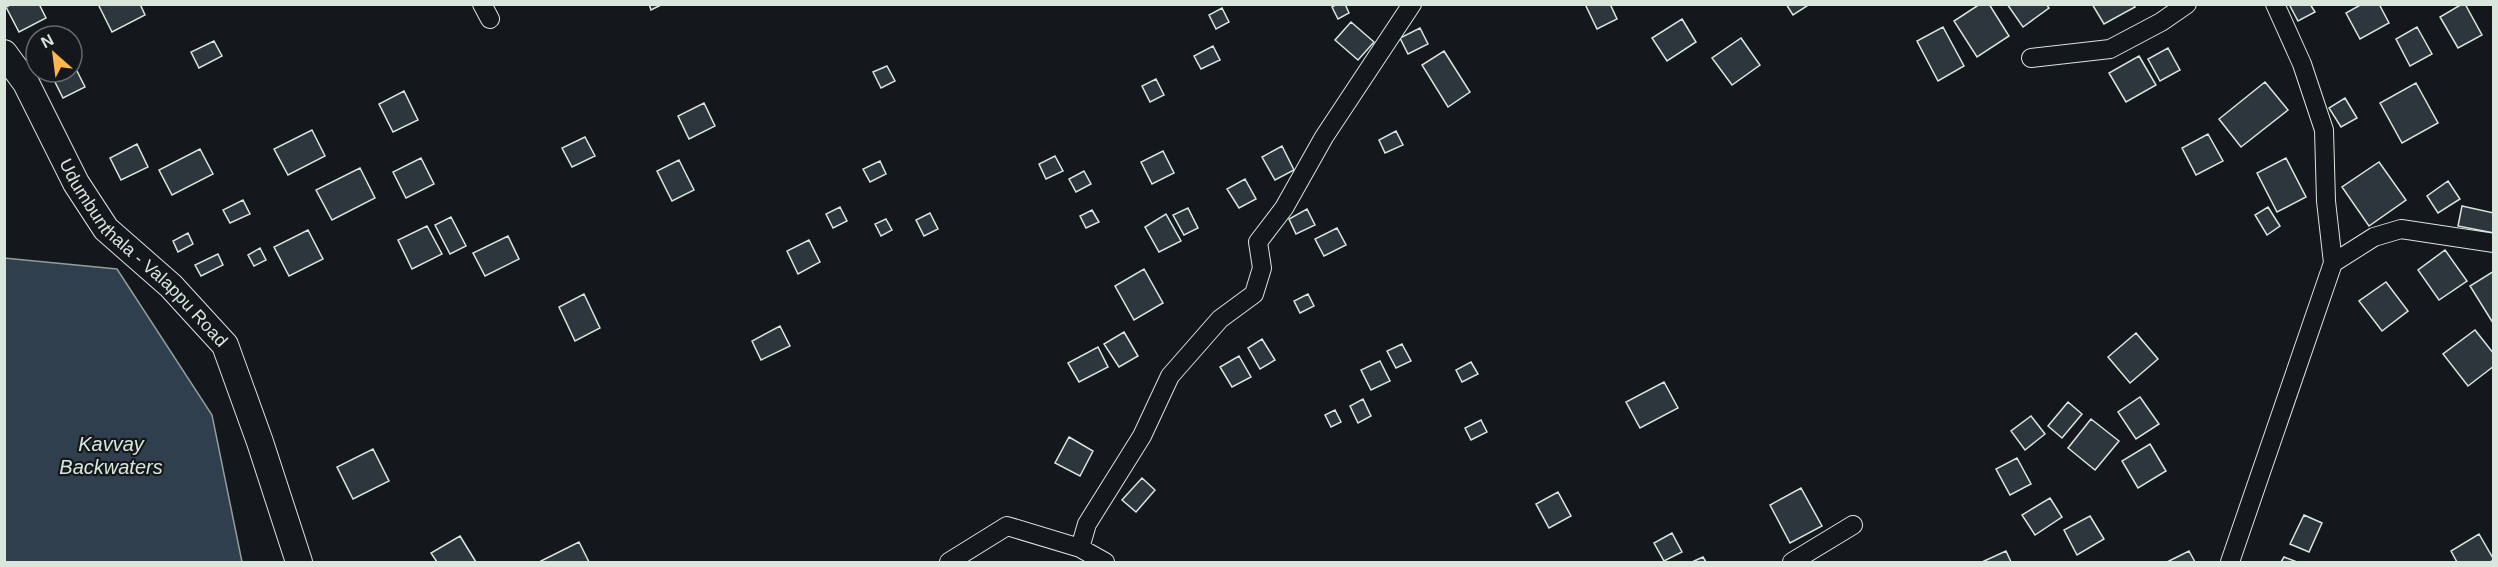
<svg xmlns="http://www.w3.org/2000/svg" width="2498" height="567" font-family="Arial,sans-serif">
<style>
.water{fill:#2f3f4d;stroke:#939e99;stroke-width:1.5}
.building{fill:#2c363c;stroke:#d8e6dc;stroke-width:1.5}
.lines{fill:none;stroke-linecap:round;stroke-linejoin:round}
.minor-casing{stroke:#d8e6dc;stroke-width:20}
.secondary-casing{stroke:#d8e6dc;stroke-width:28}
.minor{stroke:#14181c;stroke-width:18}
.secondary{stroke:#14181c;stroke-width:26}
.labels{text-anchor:middle;dominant-baseline:central;stroke-width:4.5;stroke-linejoin:round;paint-order:stroke}
.street-label{font-size:18px;fill:#d8e6dc;stroke:#14181c}
.water-label{font-size:20px;font-style:italic;fill:#d8e6dc;stroke:#14181c}
</style>
<rect width="100%" height="100%" fill="#14181c"/>
<!-- water -->
<path class="water" d="M 4,258 L 117,269 L 212,415 L 242,562 L 5,562 Z"/>
<!-- building -->
<path class="building" d="M 12,4 L 39,4 L 46,18 L 19,32 L 6,7 Z
M 98,4 L 140,4 L 145,15 L 112,32 Z
M 649,4 L 663,4 L 651,10 Z
M 1337,4 L 1345,4 L 1349,13 L 1338,19 L 1332,7 Z
M 1585,4 L 1610,4 L 1617,19 L 1597,29 Z
M 1786,4 L 1810,4 L 1793,15 Z
M 1980,4 L 1989,4 L 2009,36 L 1977,57 L 1954,21 Z
M 2007,4 L 2046,4 L 2049,8 L 2023,27 Z
M 2092,4 L 2133,4 L 2135,7 L 2104,24 Z
M 2289,4 L 2310,4 L 2315,12 L 2298,21 Z
M 2362,4 L 2379,4 L 2389,23 L 2360,39 L 2346,13 Z
M 2462,4 L 2465,4 L 2482,35 L 2458,48 L 2440,17 Z
M 1222,8 L 1229,22 L 1216,29 L 1209,15 Z
M 1682,19 L 1696,42 L 1667,61 L 1652,38 Z
M 1351,22 L 1374,42 L 1358,60 L 1335,40 Z
M 1943,27 L 1964,66 L 1938,81 L 1917,41 Z
M 2417,27 L 2432,54 L 2410,66 L 2396,39 Z
M 1420,28 L 1428,44 L 1408,54 L 1400,38 Z
M 1741,38 L 1760,65 L 1732,85 L 1712,58 Z
M 214,41 L 222,56 L 199,68 L 191,52 Z
M 1213,46 L 1220,60 L 1201,69 L 1194,56 Z
M 2168,48 L 2180,70 L 2160,81 L 2148,59 Z
M 1444,51 L 1470,92 L 1448,107 L 1422,65 Z
M 2139,56 L 2156,85 L 2126,102 L 2109,73 Z
M 887,66 L 895,81 L 881,88 L 873,72 Z
M 76,69 L 85,87 L 63,98 L 54,80 Z
M 1156,79 L 1164,95 L 1150,102 L 1142,86 Z
M 2265,82 L 2288,110 L 2241,147 L 2219,119 Z
M 2416,83 L 2438,123 L 2402,143 L 2380,103 Z
M 404,91 L 418,120 L 393,132 L 379,104 Z
M 2345,98 L 2357,118 L 2341,127 L 2329,108 Z
M 704,103 L 715,126 L 689,139 L 678,116 Z
M 312,130 L 325,156 L 288,175 L 274,149 Z
M 1396,131 L 1403,145 L 1385,153 L 1379,140 Z
M 2208,134 L 2223,161 L 2196,175 L 2182,148 Z
M 585,137 L 595,156 L 572,167 L 562,148 Z
M 137,144 L 148,167 L 121,180 L 110,158 Z
M 1282,146 L 1294,170 L 1275,180 L 1262,157 Z
M 200,149 L 213,174 L 172,195 L 159,170 Z
M 1163,151 L 1174,173 L 1152,184 L 1141,162 Z
M 1055,156 L 1063,171 L 1046,179 L 1039,164 Z
M 421,158 L 434,184 L 406,198 L 393,172 Z
M 2286,158 L 2306,197 L 2277,212 L 2257,173 Z
M 679,160 L 694,190 L 672,201 L 657,171 Z
M 880,161 L 886,174 L 870,182 L 863,169 Z
M 2379,162 L 2406,200 L 2369,226 L 2342,187 Z
M 360,168 L 375,198 L 332,220 L 316,190 Z
M 1084,171 L 1091,184 L 1076,192 L 1069,179 Z
M 1245,179 L 1256,199 L 1239,208 L 1227,189 Z
M 2448,181 L 2460,199 L 2438,213 L 2427,196 Z
M 243,200 L 250,214 L 230,223 L 223,210 Z
M 2462,206 L 2494,213 L 2494,233 L 2458,226 Z
M 840,207 L 847,221 L 833,228 L 826,214 Z
M 2268,207 L 2280,226 L 2267,235 L 2255,215 Z
M 1188,208 L 1198,228 L 1184,235 L 1173,215 Z
M 1307,209 L 1315,225 L 1296,234 L 1289,219 Z
M 1092,210 L 1099,222 L 1086,228 L 1080,216 Z
M 930,213 L 938,229 L 924,236 L 916,220 Z
M 1166,214 L 1181,241 L 1159,252 L 1145,227 Z
M 451,217 L 466,246 L 450,254 L 435,225 Z
M 886,219 L 892,230 L 881,236 L 875,224 Z
M 427,226 L 442,254 L 412,269 L 398,240 Z
M 1337,228 L 1346,245 L 1324,256 L 1315,239 Z
M 308,230 L 323,259 L 289,276 L 274,247 Z
M 188,233 L 193,244 L 178,252 L 173,241 Z
M 508,236 L 519,259 L 485,276 L 473,253 Z
M 809,240 L 820,262 L 798,274 L 787,251 Z
M 260,248 L 266,260 L 254,266 L 248,255 Z
M 2445,250 L 2467,281 L 2439,300 L 2418,270 Z
M 218,254 L 223,265 L 201,276 L 195,265 Z
M 1144,269 L 1163,303 L 1134,320 L 1115,286 Z
M 2494,271 L 2494,323 L 2493,323 L 2470,286 Z
M 2386,282 L 2408,311 L 2382,331 L 2359,301 Z
M 584,294 L 600,328 L 575,341 L 559,307 Z
M 1308,294 L 1314,306 L 1300,313 L 1294,301 Z
M 780,326 L 790,346 L 761,360 L 752,341 Z
M 2475,330 L 2494,354 L 2494,366 L 2468,386 L 2443,354 Z
M 1124,332 L 1138,356 L 1119,367 L 1104,344 Z
M 2136,333 L 2158,359 L 2130,383 L 2108,357 Z
M 1262,339 L 1275,360 L 1260,369 L 1248,348 Z
M 1402,344 L 1411,361 L 1396,368 L 1387,351 Z
M 1098,347 L 1108,367 L 1079,382 L 1068,363 Z
M 1239,356 L 1251,377 L 1232,387 L 1220,367 Z
M 1380,361 L 1390,381 L 1371,390 L 1361,370 Z
M 1471,362 L 1478,374 L 1462,382 L 1456,370 Z
M 1664,382 L 1678,408 L 1640,428 L 1626,402 Z
M 2140,397 L 2159,424 L 2136,439 L 2118,412 Z
M 1363,399 L 1371,416 L 1358,423 L 1350,406 Z
M 2068,402 L 2082,414 L 2062,438 L 2048,426 Z
M 1335,410 L 1341,422 L 1331,427 L 1325,415 Z
M 2031,416 L 2045,434 L 2025,450 L 2011,431 Z
M 2091,419 L 2119,441 L 2095,470 L 2068,448 Z
M 1481,420 L 1487,432 L 1471,440 L 1465,428 Z
M 1069,437 L 1093,451 L 1080,476 L 1055,463 Z
M 2150,444 L 2166,471 L 2138,488 L 2122,461 Z
M 373,449 L 389,481 L 353,499 L 337,467 Z
M 2017,458 L 2031,484 L 2010,495 L 1996,469 Z
M 1142,478 L 1155,490 L 1136,512 L 1122,500 Z
M 1801,488 L 1822,526 L 1790,543 L 1770,505 Z
M 1558,492 L 1571,516 L 1549,528 L 1536,504 Z
M 2050,498 L 2062,517 L 2035,535 L 2022,515 Z
M 2304,515 L 2322,523 L 2309,552 L 2290,544 Z
M 2090,516 L 2104,539 L 2077,555 L 2064,530 Z
M 1672,533 L 1682,552 L 1664,561 L 1654,543 Z
M 2479,534 L 2494,560 L 2490,562 L 2457,562 L 2451,551 Z
M 460,536 L 476,562 L 437,562 L 431,553 Z
M 579,542 L 589,562 L 542,562 L 541,561 Z
M 2006,551 L 2011,562 L 1982,562 Z
M 2189,551 L 2195,562 L 2167,562 Z
M 1703,557 L 1706,562 L 1692,562 Z
M 2284,557 L 2297,562 L 2281,562 Z"/>
<g class="lines">
<defs>
<path id="minor" d="M 482,4 L 490,19
M 2031,58 L 2110,49 L 2161,22 L 2187,4
M 2333,263 L 2374,237 L 2401,229 L 2494,243
M 1080,548 L 1105,562
M 949,562 L 1007,526 L 1080,548 L 1087,524 L 1142,436 L 1170,376 L 1220,319 L 1254,294 L 1262,268 L 1258,242 L 1284,208 L 1324,137 L 1412,4
M 1792,562 L 1853,525
M 2230,562 L 2333,263 L 2326,201 L 2324,130 L 2302,64 L 2275,4"/>
<g id="secondary">
<path id="s1" d="M 4,53 L 26,83 L 76,183 L 106,229 L 171,286 L 225,345 L 260,442 L 299,562"/>
</g>
</defs>
<!-- minor casing -->
<use href="#minor" class="minor-casing"/>
<!-- secondary casing -->
<use href="#secondary" class="secondary-casing"/>
<!-- minor -->
<use href="#minor" class="minor"/>
<!-- secondary -->
<use href="#secondary" class="secondary"/>
</g>
<g class="labels">
<!-- street labels -->
<g class="street-label">
<text stroke="none"><textPath href="#s1" startOffset="246">Udumbunthala - Valappu Road</textPath></text>
</g>
<!-- water labels -->
<g class="water-label">
<text x="111" y="444">Kavvay<tspan x="111" dy="23">Backwaters</tspan></text>
</g>
</g>
<!-- border -->
<rect width="2498" height="567" fill="none" stroke="#d8e6dc" stroke-width="12"/>
<!-- north arrow -->
<g transform="translate(54 54) rotate(332)"><circle r="28" fill="#14181c" stroke="#626a69" stroke-width="1.5"/>
<path d="M0-4.5L10 22L0 15L-10 22Z" fill="#ffb74d"/>
<text y="-9" font-size="16" font-weight="bold" text-anchor="middle" fill="#d8e6dc">N</text>
</g>
</svg>
